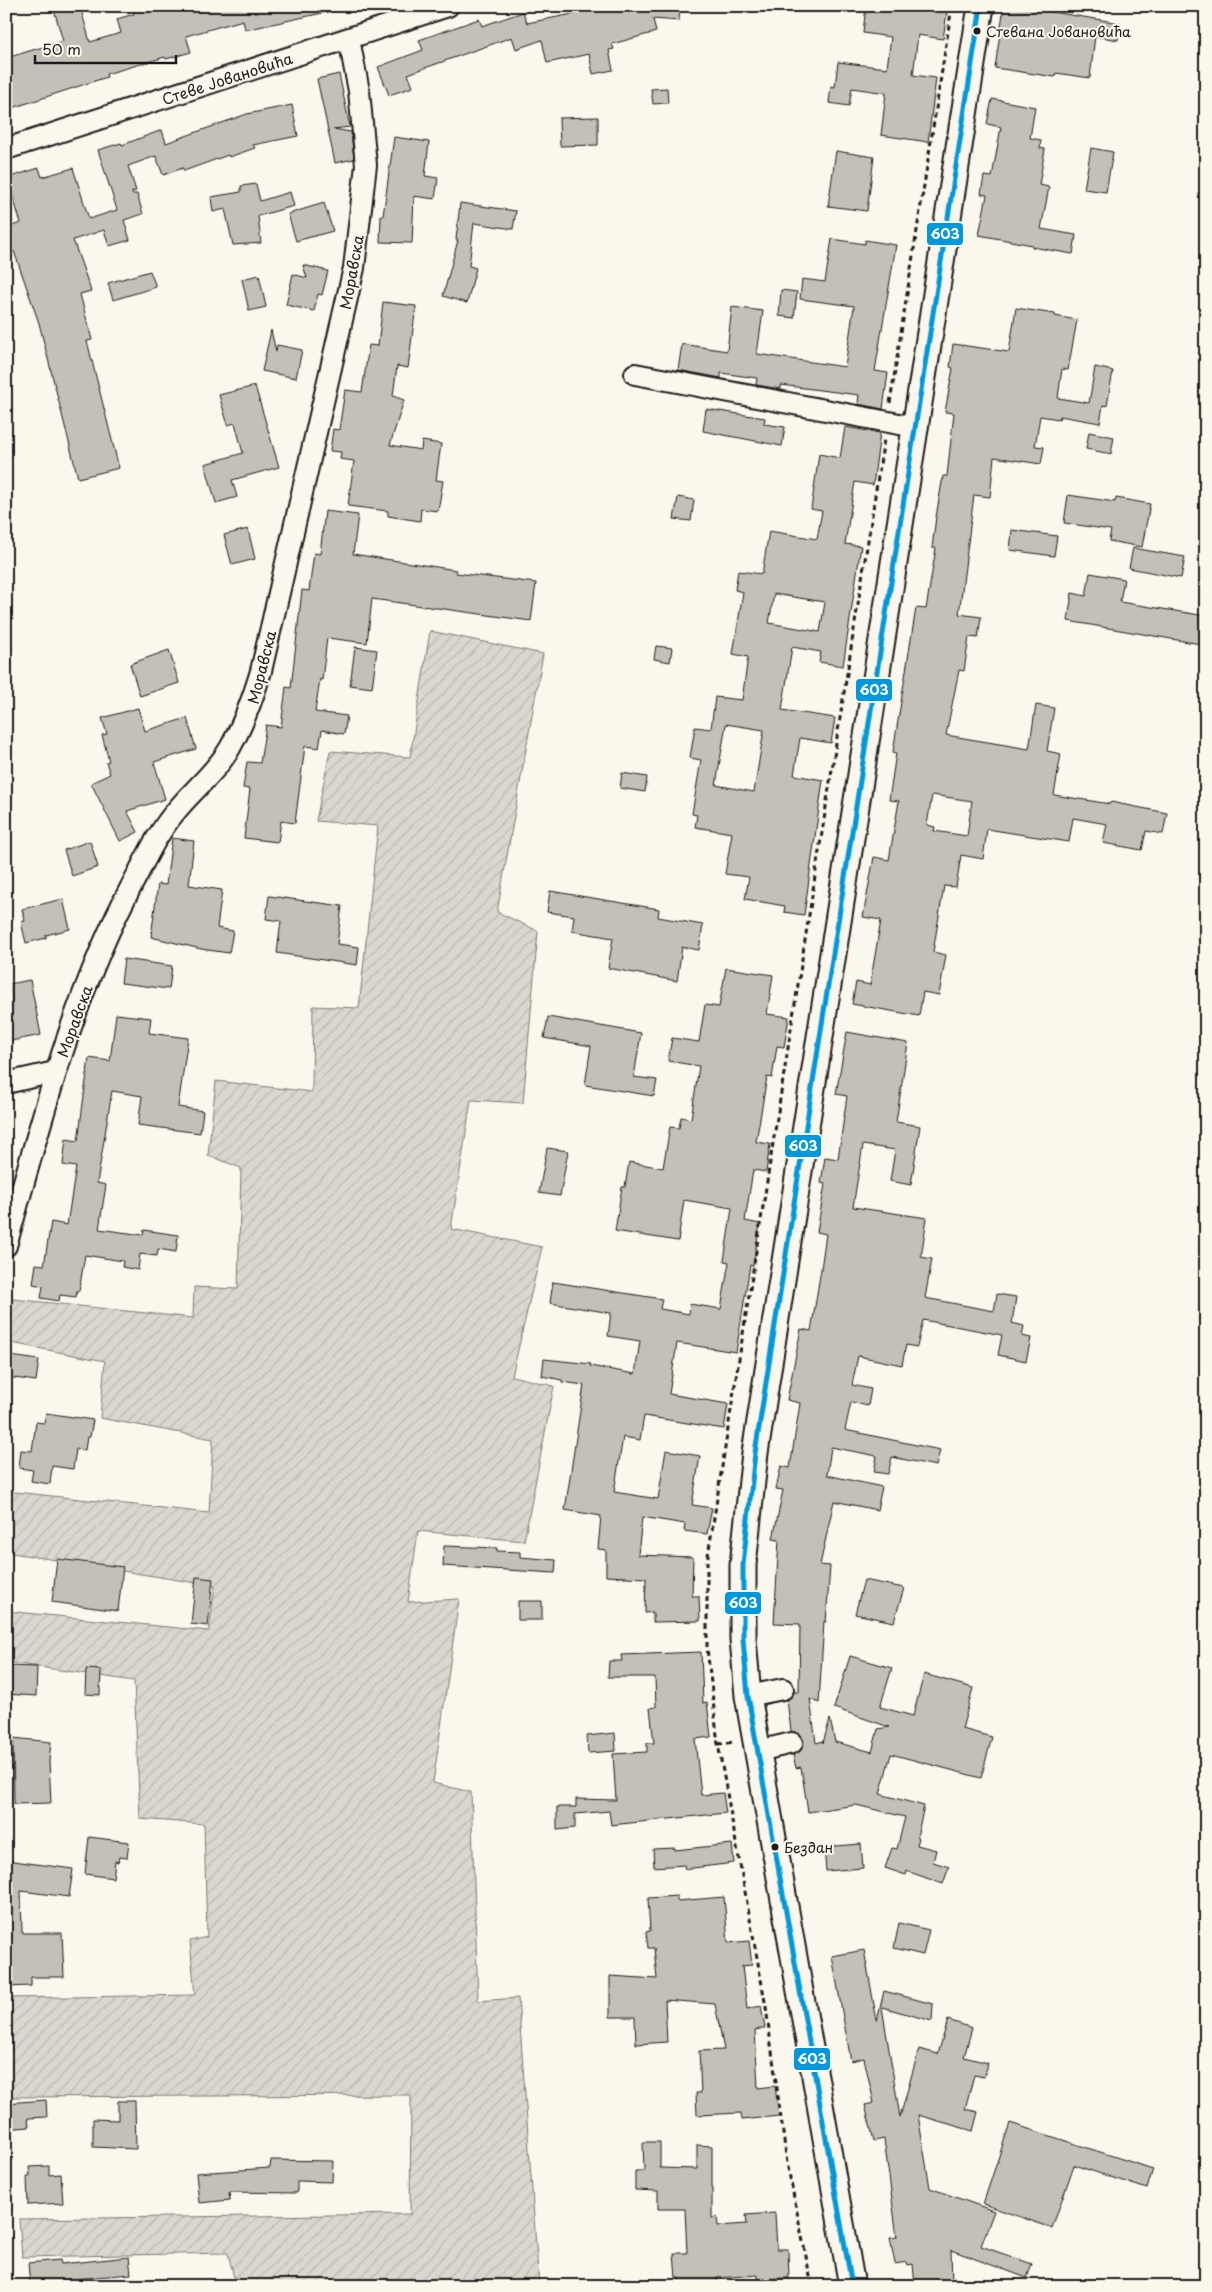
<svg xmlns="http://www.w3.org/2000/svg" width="1212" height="2292" font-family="'Playpen Sans',sans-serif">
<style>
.garden{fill:url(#garden-furrows);stroke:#7b7a75}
.building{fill:#c3c0b8;stroke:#1c1c1c;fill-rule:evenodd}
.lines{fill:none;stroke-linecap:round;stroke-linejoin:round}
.minor-casing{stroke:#1c1c1c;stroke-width:24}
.major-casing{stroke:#1c1c1c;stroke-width:29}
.path{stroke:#1c1c1c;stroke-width:3;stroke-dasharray:5 4;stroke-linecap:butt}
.minor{stroke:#fbf7ec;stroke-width:20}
.major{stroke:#fbf7ec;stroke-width:25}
.bus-1-casing{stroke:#fbf7ec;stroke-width:9}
.bus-1{stroke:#0098da;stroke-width:5}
.bus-dot{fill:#1c1c1c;stroke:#fbf7ec;stroke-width:2}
.labels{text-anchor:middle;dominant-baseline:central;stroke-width:4;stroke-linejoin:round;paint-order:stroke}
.bus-label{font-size:14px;fill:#1c1c1c;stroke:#fbf7ec;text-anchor:start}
.street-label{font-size:15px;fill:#1c1c1c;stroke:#fbf7ec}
.line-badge{stroke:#fbf7ec;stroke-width:2}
.badge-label{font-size:14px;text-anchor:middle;font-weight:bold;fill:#fff}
</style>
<defs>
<pattern id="garden-furrows" width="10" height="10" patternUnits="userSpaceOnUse" patternTransform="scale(1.25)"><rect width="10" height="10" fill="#dad7ce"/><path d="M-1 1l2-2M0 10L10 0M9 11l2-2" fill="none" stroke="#bab8b0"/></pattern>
</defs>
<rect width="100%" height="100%" fill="#fbf7ec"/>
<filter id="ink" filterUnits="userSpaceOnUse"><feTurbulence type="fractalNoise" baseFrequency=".02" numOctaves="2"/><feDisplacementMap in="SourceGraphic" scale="10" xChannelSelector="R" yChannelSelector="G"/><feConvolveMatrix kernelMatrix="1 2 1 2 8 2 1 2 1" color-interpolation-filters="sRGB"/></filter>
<g filter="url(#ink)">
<!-- garden -->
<path class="garden" d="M 430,631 L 543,654 L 497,912 L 538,931 L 523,1103 L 471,1100 L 451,1229 L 542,1247 L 512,1376 L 554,1386 L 524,1541 L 418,1531 L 408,1602 L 459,1599 L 433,1783 L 471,1792 L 478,2001 L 518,1998 L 539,2286 L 236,2286 L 228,2253 L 22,2257 L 19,2219 L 410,2214 L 411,2095 L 6,2097 L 6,1998 L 195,1995 L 190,1941 L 207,1937 L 204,1824 L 140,1819 L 134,1681 L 6,1662 L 6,1611 L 209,1631 L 215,1586 L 6,1552 L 6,1491 L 209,1513 L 213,1439 L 100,1418 L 105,1361 L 6,1342 L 6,1316 L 13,1299 L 193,1318 L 194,1287 L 238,1289 L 241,1168 L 208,1155 L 216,1081 L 312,1092 L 313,1006 L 359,1008 L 378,826 L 316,821 L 330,751 L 410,757 Z"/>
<!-- building -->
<path class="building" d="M 53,6 L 80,6 L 90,42 L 121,33 L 117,19 L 134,14 L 132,6 L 326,6 L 327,12 L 245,30 L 243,20 L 186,36 L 191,52 L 166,59 L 165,57 L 106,74 L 107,77 L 6,110 L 6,58 L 63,41 Z
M 581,6 L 680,6 L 679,21 L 653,19 L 656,32 L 612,44 L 614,49 L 609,50 L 613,70 L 593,74 L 589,54 L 547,63 L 542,40 L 516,49 L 512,37 L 408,74 L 413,87 L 389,95 L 378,67 L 423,50 L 419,40 L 479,19 L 482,26 L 523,12 L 527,23 L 583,12 Z
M 866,6 L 905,6 L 947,12 L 943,39 L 918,35 L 913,75 L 936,78 L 928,142 L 881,135 L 886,93 L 852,88 L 849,106 L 829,103 L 831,86 L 835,87 L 838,62 L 887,68 L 891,37 L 863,33 Z
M 1004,6 L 1034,9 L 1120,23 L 1118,40 L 1095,36 L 1090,78 L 1056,73 L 1055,77 L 995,68 Z
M 339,74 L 350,127 L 333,129 L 351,132 L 354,159 L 335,163 L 317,79 Z
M 667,88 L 668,103 L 653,104 L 651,89 Z
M 992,99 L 1035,107 L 1030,138 L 1041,140 L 1040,148 L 1045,149 L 1039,185 L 1049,187 L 1041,229 L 1076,235 L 1073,254 L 1032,247 L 1032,245 L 979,235 L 987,195 L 981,194 L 984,176 L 992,177 L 1001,127 L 987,124 Z
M 292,105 L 298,136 L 253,145 L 255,148 L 229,157 L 228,155 L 184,171 L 183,168 L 163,175 L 156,156 L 128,166 L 136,191 L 132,192 L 132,194 L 137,194 L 143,214 L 124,220 L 130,240 L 109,246 L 104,230 L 73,240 L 91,291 L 80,294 L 92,340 L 87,341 L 119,468 L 78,478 L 39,323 L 14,251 L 6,254 L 6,228 L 21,223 L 7,178 L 39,168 L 42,177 L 73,168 L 89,219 L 117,210 L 98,150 L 121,143 L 122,145 L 162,130 L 166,143 L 247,114 Z
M 598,117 L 598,145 L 560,146 L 559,118 Z
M 394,137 L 429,142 L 425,176 L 438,178 L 435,199 L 414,196 L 412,243 L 380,242 L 381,216 L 383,216 Z
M 1091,148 L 1113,152 L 1106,192 L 1084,189 Z
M 836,151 L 874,157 L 867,211 L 828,206 Z
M 256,184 L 260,201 L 290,192 L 294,206 L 258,216 L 261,243 L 233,245 L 225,209 L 213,212 L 211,197 L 241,192 L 241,186 Z
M 324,203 L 333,231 L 296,241 L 288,214 Z
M 460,203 L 516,211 L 513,229 L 474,223 L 469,266 L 476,268 L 467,303 L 443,296 L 458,240 L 456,240 Z
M 832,239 L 865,244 L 865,240 L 896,245 L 875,371 L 888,373 L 883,409 L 858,404 L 859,395 L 781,385 L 781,389 L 756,385 L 757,378 L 721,373 L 721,378 L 678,370 L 682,344 L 727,351 L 732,307 L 763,311 L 757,354 L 845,367 L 854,306 L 800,299 L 802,279 L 825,282 Z
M 303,265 L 328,271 L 322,295 L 318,294 L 314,311 L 286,305 L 293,274 L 307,278 Z
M 150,271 L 156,287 L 113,300 L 108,283 Z
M 259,275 L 266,307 L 249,311 L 242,279 Z
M 781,290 L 797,292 L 794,318 L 779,316 Z
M 383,302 L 416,306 L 408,368 L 397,366 L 393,396 L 404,400 L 390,445 L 421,450 L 422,441 L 441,444 L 436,480 L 443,481 L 438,511 L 421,509 L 420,521 L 388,516 L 388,511 L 348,506 L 354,461 L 340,459 L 341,452 L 330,451 L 333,429 L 339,430 L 345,390 L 362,392 L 369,345 L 378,346 Z
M 1016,308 L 1055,314 L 1055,316 L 1077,320 L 1068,370 L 1062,369 L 1058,398 L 1089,403 L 1095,367 L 1113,371 L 1107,406 L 1103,405 L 1100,423 L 1060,416 L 1059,419 L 1040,416 L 1035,446 L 1044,447 L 1041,464 L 994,457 L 990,497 L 974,495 L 959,614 L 981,617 L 978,638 L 969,637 L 964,671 L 959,670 L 946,735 L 1029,749 L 1036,705 L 1054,708 L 1047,751 L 1061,754 L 1054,795 L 1110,804 L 1111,802 L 1167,813 L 1163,834 L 1146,831 L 1142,850 L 1103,843 L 1107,824 L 1073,818 L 1069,842 L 987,829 L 983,859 L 961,855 L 956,887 L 944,886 L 933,952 L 946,955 L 939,995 L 923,992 L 919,1016 L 852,1004 L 856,982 L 870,985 L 881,920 L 863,917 L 874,857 L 889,860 L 899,801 L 889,800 L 896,753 L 893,752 L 916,608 L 926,609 L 936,548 L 932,548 L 936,517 L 943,476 L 947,476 L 954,413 L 945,412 L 953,368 L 950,367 L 953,344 L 1009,352 ZM 932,795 L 972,801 L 967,836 L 934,831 L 935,827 L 927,825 Z
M 271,330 L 276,352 L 277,345 L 302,350 L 296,378 L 262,371 Z
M 255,386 L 279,467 L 232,480 L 237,497 L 216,503 L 205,464 L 243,453 L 235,423 L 228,425 L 219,395 Z
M 706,409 L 765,418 L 764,424 L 785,427 L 782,446 L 703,431 Z
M 845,427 L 880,433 L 873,485 L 855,482 L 845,544 L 861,546 L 843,666 L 819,662 L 821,652 L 792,647 L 782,710 L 835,718 L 831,743 L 800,738 L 794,775 L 823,780 L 804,915 L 784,912 L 785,906 L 745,899 L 749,877 L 725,874 L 732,833 L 695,827 L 697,815 L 692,814 L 701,760 L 690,758 L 695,727 L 711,729 L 715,697 L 742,700 L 748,657 L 733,654 L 743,592 L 735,590 L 738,571 L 762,574 L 769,531 L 817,539 L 822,511 L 811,509 L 819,454 L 840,458 ZM 774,594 L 825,602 L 820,632 L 769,623 ZM 726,724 L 764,730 L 754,792 L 716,785 Z
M 1089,432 L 1114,437 L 1111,454 L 1086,449 Z
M 1068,495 L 1115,502 L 1116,498 L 1150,504 L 1142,547 L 1109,541 L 1111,530 L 1064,523 Z
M 678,497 L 694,500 L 691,521 L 674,519 Z
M 325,511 L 358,515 L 353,554 L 456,570 L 456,573 L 536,583 L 531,621 L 372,599 L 367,643 L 327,638 L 322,680 L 320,679 L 315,712 L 347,716 L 344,734 L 322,730 L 319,748 L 305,746 L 295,823 L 281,821 L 278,842 L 244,838 L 250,789 L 243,788 L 247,762 L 260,763 L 266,725 L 281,727 L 286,687 L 291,688 L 302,590 L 309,591 L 314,553 L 320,554 Z
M 248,529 L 255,559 L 232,565 L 224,535 Z
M 1012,530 L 1057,536 L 1054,556 L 1010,550 Z
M 1133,548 L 1185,557 L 1181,578 L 1129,568 Z
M 1090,573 L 1124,579 L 1120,602 L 1206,616 L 1206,645 L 1068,621 L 1072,593 L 1086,596 Z
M 656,646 L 672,648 L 670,662 L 654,659 Z
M 355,647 L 377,650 L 372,688 L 350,685 Z
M 169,650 L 179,683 L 140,696 L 130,664 Z
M 138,708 L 145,731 L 187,718 L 196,749 L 154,762 L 165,799 L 127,811 L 138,832 L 120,841 L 91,783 L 110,774 L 106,762 L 109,761 L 102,735 L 107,734 L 102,718 Z
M 622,773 L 647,777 L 645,792 L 620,788 Z
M 172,838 L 194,841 L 189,885 L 222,890 L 217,928 L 233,931 L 229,953 L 201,949 L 151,937 L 158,884 L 166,885 Z
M 90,841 L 98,867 L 72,876 L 64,850 Z
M 550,891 L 659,909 L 658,917 L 703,925 L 699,950 L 682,947 L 677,981 L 608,968 L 613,938 L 572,931 L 574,916 L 547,912 Z
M 269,896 L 342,906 L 337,944 L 359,947 L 357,965 L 277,953 L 281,921 L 266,919 Z
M 63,899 L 70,929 L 46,935 L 46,938 L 26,943 L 21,922 L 25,921 L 22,909 Z
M 124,959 L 172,966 L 169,989 L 121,983 Z
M 726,968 L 773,975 L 767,1014 L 789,1017 L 784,1047 L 777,1046 L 772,1078 L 767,1077 L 756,1142 L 770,1144 L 766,1172 L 753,1170 L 745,1221 L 760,1224 L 753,1266 L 750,1265 L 736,1352 L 677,1343 L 669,1394 L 728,1404 L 724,1429 L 644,1416 L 640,1440 L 623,1437 L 614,1492 L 658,1499 L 666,1450 L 700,1456 L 692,1505 L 712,1508 L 707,1534 L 684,1531 L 685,1524 L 642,1517 L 638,1555 L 693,1557 L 692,1596 L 699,1596 L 700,1621 L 653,1622 L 653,1612 L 645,1613 L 646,1578 L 606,1576 L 606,1550 L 598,1549 L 601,1516 L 565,1510 L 584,1385 L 562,1382 L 562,1380 L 542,1376 L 544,1359 L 591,1364 L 590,1366 L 635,1374 L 640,1341 L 608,1336 L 611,1313 L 550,1303 L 553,1282 L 662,1299 L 660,1309 L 689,1314 L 690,1304 L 721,1309 L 729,1262 L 724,1261 L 732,1208 L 684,1200 L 678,1241 L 615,1231 L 622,1187 L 625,1187 L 629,1162 L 663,1168 L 670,1127 L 679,1128 L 681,1117 L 691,1119 L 699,1066 L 668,1061 L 672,1038 L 699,1042 L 705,1005 L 719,1007 Z
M 30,980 L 41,1035 L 11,1041 L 6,1014 L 6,1001 L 12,1000 L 9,984 Z
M 116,1014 L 151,1018 L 149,1033 L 188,1038 L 178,1107 L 203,1111 L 200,1133 L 138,1125 L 142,1096 L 112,1091 L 97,1183 L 106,1185 L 99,1229 L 143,1235 L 144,1230 L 178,1235 L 176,1252 L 158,1249 L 157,1256 L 140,1254 L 138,1270 L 122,1267 L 123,1261 L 85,1255 L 79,1291 L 77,1291 L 76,1297 L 60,1295 L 59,1301 L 41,1298 L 43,1286 L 33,1284 L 36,1264 L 44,1265 L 51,1222 L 67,1225 L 76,1167 L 63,1165 L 66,1139 L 78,1141 L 89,1058 L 110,1061 Z
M 548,1017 L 641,1033 L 634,1077 L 657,1080 L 654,1096 L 585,1085 L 591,1046 L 544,1038 Z
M 847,1032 L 908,1043 L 896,1122 L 920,1126 L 911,1185 L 890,1181 L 895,1150 L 863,1145 L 853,1207 L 927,1218 L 921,1257 L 932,1259 L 925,1298 L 994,1311 L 997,1294 L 1016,1297 L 1012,1323 L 1024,1326 L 1022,1336 L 1031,1338 L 1026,1361 L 998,1355 L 1002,1335 L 923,1320 L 917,1347 L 906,1345 L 902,1365 L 858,1356 L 852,1385 L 871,1389 L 868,1406 L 851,1402 L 845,1430 L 940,1450 L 936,1466 L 892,1457 L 888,1474 L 874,1472 L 877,1456 L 831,1447 L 827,1475 L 882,1487 L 877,1510 L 834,1501 L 820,1565 L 830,1566 L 826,1622 L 824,1621 L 819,1703 L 810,1699 L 816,1743 L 823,1741 L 823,1743 L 830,1719 L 835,1742 L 872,1752 L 878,1729 L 889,1727 L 834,1708 L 850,1656 L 892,1668 L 880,1707 L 913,1716 L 924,1674 L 973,1688 L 962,1729 L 992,1737 L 981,1778 L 891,1754 L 880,1794 L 924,1806 L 917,1837 L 919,1838 L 917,1845 L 936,1850 L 933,1862 L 949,1867 L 943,1884 L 907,1871 L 906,1875 L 885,1868 L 892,1848 L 897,1849 L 905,1817 L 856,1805 L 808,1812 L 801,1767 L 796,1768 L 793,1755 L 800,1751 L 804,1741 L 800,1735 L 791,1731 L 787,1700 L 794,1692 L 799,1692 L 800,1624 L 774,1623 L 779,1540 L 773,1539 L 783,1490 L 776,1489 L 781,1466 L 790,1468 L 800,1403 L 787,1400 L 801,1329 L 811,1331 L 821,1269 L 826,1234 L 817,1232 L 825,1184 L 821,1183 L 825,1157 L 838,1159 L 847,1096 L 836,1094 Z
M 547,1148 L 568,1151 L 560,1196 L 539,1193 Z
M 10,1356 L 39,1360 L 36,1381 L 7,1377 Z
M 46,1413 L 93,1420 L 90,1437 L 87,1437 L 85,1450 L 76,1449 L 73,1469 L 52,1466 L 50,1484 L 31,1481 L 33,1470 L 19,1468 L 21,1450 L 32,1451 L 36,1422 L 44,1423 Z
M 444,1546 L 497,1548 L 497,1551 L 520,1552 L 520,1557 L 556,1560 L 555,1573 L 443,1566 Z
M 57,1559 L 123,1567 L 118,1611 L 52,1602 Z
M 196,1577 L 213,1579 L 208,1626 L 191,1624 Z
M 864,1580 L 904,1588 L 894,1622 L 855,1614 Z
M 518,1601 L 542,1601 L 542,1620 L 518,1620 Z
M 701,1652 L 703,1703 L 707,1702 L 711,1737 L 695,1739 L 701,1795 L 723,1793 L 726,1813 L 611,1825 L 609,1811 L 575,1814 L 575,1828 L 557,1830 L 557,1807 L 576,1807 L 576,1799 L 616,1800 L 613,1754 L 647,1752 L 647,1743 L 654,1743 L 650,1708 L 656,1707 L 655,1677 L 608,1677 L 609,1661 L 622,1661 L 621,1655 Z
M 6,1666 L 37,1667 L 36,1696 L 6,1694 Z
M 86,1669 L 101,1670 L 100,1695 L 85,1694 Z
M 615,1733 L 616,1751 L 588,1753 L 587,1736 Z
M 13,1738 L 51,1742 L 49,1761 L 51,1803 L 14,1804 Z
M 89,1837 L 129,1842 L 127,1858 L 119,1857 L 118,1862 L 115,1861 L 113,1878 L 85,1874 Z
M 732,1844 L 734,1863 L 685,1869 L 684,1865 L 654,1867 L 653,1849 L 675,1848 L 675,1850 Z
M 861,1844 L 863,1868 L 826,1871 L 824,1847 Z
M 6,1860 L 73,1869 L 69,1897 L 21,1891 L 22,1933 L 62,1933 L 64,1977 L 31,1977 L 31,1986 L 6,1987 Z
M 677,1896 L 677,1901 L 724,1897 L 728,1943 L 749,1941 L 752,1965 L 742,1966 L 747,2009 L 761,2006 L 765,2028 L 755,2030 L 758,2088 L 775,2086 L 779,2116 L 742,2120 L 741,2113 L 697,2115 L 696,2093 L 701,2093 L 699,2051 L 724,2050 L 715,2004 L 665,2000 L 667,2042 L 636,2044 L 635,2017 L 610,2017 L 610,1976 L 657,1979 L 654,1948 L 648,1948 L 646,1932 L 650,1931 L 648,1898 Z
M 899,1923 L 929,1930 L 923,1955 L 894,1948 Z
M 864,1950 L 877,2021 L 884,1991 L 933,2004 L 932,2021 L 882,2007 L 900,2117 L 919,2049 L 938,2054 L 948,2020 L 972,2028 L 964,2057 L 988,2063 L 984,2077 L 974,2075 L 965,2109 L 978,2112 L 973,2131 L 918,2115 L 930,2188 L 994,2211 L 981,2246 L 1032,2264 L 1027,2278 L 951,2250 L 952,2286 L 915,2286 L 913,2264 L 908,2265 L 907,2262 L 895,2264 L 890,2238 L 897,2237 L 884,2139 L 874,2141 L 865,2105 L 874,2103 L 864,2058 L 851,2061 L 832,1956 Z
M 46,2100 L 47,2117 L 28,2118 L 29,2127 L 6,2129 L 6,2103 Z
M 118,2101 L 135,2101 L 136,2149 L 93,2147 L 93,2119 L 118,2120 Z
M 1010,2123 L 1153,2169 L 1147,2189 L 1074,2165 L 1052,2228 L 983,2204 Z
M 643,2142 L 660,2142 L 660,2168 L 697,2169 L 697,2145 L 712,2146 L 712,2218 L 717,2217 L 718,2226 L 747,2224 L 746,2215 L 775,2213 L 777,2249 L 788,2249 L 789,2278 L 758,2279 L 758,2275 L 717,2278 L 718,2286 L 679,2286 L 679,2278 L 676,2278 L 674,2253 L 687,2253 L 685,2209 L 658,2209 L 658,2191 L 635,2190 L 635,2171 L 644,2171 Z
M 271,2160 L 333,2161 L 332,2182 L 297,2181 L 297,2193 L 229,2192 L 230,2200 L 199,2203 L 196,2173 L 270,2168 Z
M 49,2166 L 49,2175 L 61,2174 L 63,2203 L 28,2205 L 27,2176 L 30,2176 L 29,2167 Z
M 129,2257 L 131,2274 L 62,2280 L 63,2286 L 30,2286 L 28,2263 L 60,2260 L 61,2264 Z"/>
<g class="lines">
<defs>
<path id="minor" d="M 6,149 L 448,6
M 635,374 L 915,427
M 6,1083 L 55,1072
M 6,1246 C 41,1122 72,997 133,883 C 146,858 158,832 176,811 C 193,790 216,772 230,748 C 244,723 253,698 261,671 L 354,268 L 366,165 L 359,91 L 349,39
M 748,1696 L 783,1689
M 758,1751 L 792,1743"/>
<path id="major" d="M 852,2286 L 748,1696 L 743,1639 L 743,1565 L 755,1453 L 981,6"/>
</defs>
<!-- minor casing -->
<use href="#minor" class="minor-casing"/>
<!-- major casing -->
<use href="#major" class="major-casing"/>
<!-- path -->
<path class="path" d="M 890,403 L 952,6
M 718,1744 L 735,1742
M 812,2286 L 787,2163 L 766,2007 L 718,1744 L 707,1648 L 707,1562 L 884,439"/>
<!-- minor -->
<use href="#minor" class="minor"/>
<!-- major -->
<use href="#major" class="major"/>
<defs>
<path id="bus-1" d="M 852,2286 L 748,1696 L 743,1639 L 743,1565 L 755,1453 L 981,6"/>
</defs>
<!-- bus-1 casing -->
<use href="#bus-1" class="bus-1-casing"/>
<!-- bus-1 -->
<use href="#bus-1" class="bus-1"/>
</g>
</g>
<!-- markers -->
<g class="bus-dot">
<circle cx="977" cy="31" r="4.5"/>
<circle cx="775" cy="1847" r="4.5"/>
</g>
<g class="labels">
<!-- bus labels -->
<g class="bus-label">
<text x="986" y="31">Стевана Јовановића</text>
<text x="784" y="1847">Бездан</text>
</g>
<!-- street labels -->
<g class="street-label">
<text transform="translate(227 78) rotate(-18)">Стеве Јовановића</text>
<text transform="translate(351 272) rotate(-80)">Моравска</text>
<text transform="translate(261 667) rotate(-76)">Моравска</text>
<text transform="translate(74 1021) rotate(-70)">Моравска</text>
</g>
</g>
<g class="line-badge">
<rect x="926" y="222" width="38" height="24" rx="5" fill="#0098da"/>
<rect x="855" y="678" width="38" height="24" rx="5" fill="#0098da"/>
<rect x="784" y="1134" width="38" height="24" rx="5" fill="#0098da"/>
<rect x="724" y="1591" width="38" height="24" rx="5" fill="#0098da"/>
<rect x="793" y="2047" width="38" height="24" rx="5" fill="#0098da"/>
</g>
<g class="badge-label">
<text x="945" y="239">603</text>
<text x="874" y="695">603</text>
<text x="803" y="1151">603</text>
<text x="743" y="1608">603</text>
<text x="812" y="2064">603</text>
</g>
<!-- margin -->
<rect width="1212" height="2292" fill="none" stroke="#fbf7ec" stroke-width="25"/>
<rect x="12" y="12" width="1187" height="2267" fill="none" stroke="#1c1c1c" stroke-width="2" filter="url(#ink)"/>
<!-- scale -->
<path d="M35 55v8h141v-8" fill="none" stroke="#1c1c1c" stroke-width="2.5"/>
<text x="42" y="55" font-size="15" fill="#1c1c1c" stroke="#fbf7ec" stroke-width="4" paint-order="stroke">50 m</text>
</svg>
